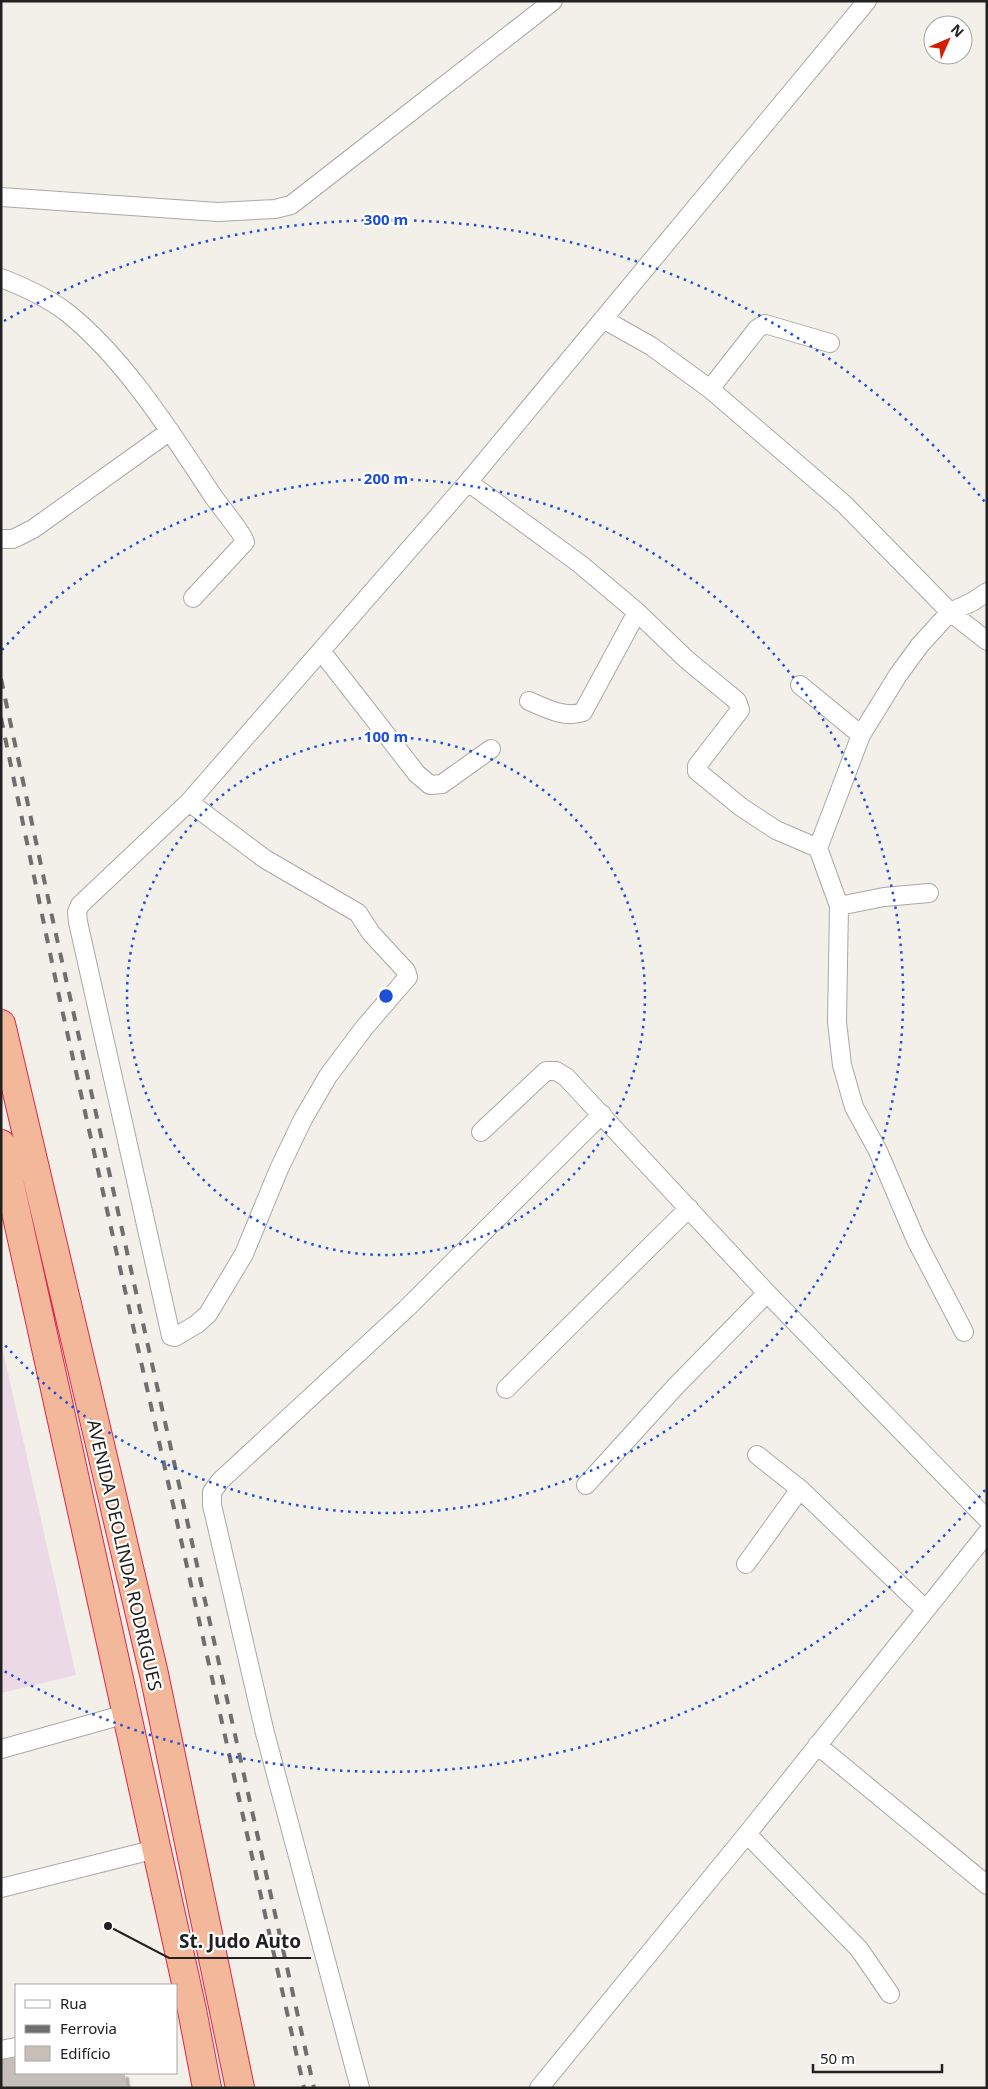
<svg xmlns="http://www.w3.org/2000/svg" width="988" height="2089" font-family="'Noto Sans',sans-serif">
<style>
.industrial{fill:#ebdae5}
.building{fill:#c7bfb7;stroke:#c4b9aa;filter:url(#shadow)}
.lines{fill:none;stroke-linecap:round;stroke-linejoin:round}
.minor-casing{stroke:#a8a8a8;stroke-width:20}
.trunk-casing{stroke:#de264c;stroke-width:30}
.minor{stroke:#fff;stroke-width:18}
.trunk{stroke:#f3b89a;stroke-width:28}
.rail{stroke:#6f6f6f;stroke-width:4;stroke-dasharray:10 10;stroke-linecap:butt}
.ring{fill:none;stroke:#1d4ed8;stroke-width:2.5;stroke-dasharray:2.5 5}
.labels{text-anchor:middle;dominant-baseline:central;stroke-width:4.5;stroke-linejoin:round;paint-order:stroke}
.street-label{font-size:18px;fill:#212121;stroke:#fff}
.centre{fill:#1d4ed8;stroke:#fff;stroke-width:2.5}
.ring-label{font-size:15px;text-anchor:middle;font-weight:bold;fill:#1d4ed8;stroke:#fff;stroke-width:4.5;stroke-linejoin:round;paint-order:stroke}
.leader{fill:none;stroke:#212121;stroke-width:2}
.callout-dot{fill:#212121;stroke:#fff;stroke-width:2}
.callout-label{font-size:19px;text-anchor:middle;font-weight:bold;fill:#212121;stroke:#fff;stroke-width:4.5;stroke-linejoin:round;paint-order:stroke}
</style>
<defs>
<filter id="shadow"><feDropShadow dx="4.5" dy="4.5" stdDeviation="0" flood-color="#0004"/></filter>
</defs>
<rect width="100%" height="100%" fill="#f2f0e8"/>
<!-- industrial -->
<path class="industrial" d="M 1,1342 L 76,1675 L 1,1693 Z"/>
<!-- building -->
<path class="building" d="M 16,2058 L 16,2073 L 124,2073 L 126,2088 L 1,2088 L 1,2060 Z"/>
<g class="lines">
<defs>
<path id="minor" d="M 1,197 L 218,212 L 275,209 L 291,205 L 553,1
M 1,278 C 24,287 46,297 65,311 C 124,357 172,434 213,496 C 219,505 244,535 245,542 L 193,598
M 603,319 L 651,346 L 710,389 L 844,504 L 950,612 L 987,641
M 710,389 L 757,329 L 765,324 L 830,343
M 468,482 L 580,564 L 637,612 L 686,659 L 737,701 L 740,710 L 697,766 L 697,771 L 741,807 L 776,830 L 818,848 L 839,906 L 837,1022 L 842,1065 L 854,1107 L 878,1151 L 916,1240 L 964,1332
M 1,539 L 13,539 L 33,529 L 170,431
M 321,651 L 417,774 L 430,785 L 442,784 L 491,749
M 800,685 L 861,735
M 529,701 C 545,708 566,719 583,712 L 637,612
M 189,802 L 265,859 L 358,913 L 371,933 L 406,971 L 408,977 L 364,1028 L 328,1076 L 303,1119 L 279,1169 L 244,1254 L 208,1314 L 197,1324 L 175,1337 L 171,1336 L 78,922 L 77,912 L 80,905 L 189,802 L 468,482 L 867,1
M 818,848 L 861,735 L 898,675 L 920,645 L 950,612 L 972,602 L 987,592
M 839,906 L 884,897 L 929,893
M 481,1132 L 546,1071 L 556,1071 L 566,1077 L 767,1293 L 987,1519
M 506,1389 L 689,1208
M 757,1455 L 800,1489 L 925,1609
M 586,1485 L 675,1387 L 767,1293
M 746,1564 L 800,1489
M 817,1745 L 987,1885
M 1,1749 L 126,1714
M 747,1834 L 859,1949 L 890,1994
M 1,1888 L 156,1849
M 1,2050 L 16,2047
M 360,2088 L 265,1733 L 212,1505 L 212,1492 L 220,1481 L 406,1309 L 602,1114
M 539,2088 L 747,1834 L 987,1533"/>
<path id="trunk" d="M 1,1024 L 154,1674 L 240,2088
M 1,1144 L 192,2010 L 207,2088"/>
</defs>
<!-- minor casing -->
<use href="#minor" class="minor-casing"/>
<!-- trunk casing -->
<use href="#trunk" class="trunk-casing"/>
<!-- minor -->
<use href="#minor" class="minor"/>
<!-- trunk -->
<use href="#trunk" class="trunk"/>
<!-- rail -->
<path class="rail" d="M 1,679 L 53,921 L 314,2088
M 1,718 L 59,996 L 304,2088"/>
</g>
<!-- distance rings -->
<g class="ring">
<circle cx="386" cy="996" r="259"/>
<path d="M2 650A517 517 0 1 1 2 1342"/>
<path d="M985 1490A776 776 0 0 1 4 1671M4 321A776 776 0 0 1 985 502"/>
</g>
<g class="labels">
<!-- street labels -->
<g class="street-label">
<text transform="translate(125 1555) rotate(77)">AVENIDA DEOLINDA RODRIGUES</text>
</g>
</g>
<circle cx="386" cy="996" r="8" class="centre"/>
<g class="ring-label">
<text x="386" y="225">300 m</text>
<text x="386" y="484">200 m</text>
<text x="386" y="742">100 m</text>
</g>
<!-- callouts -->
<path class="leader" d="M108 1926L169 1958H311"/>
<circle class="callout-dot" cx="108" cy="1926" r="5"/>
<g class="callout-label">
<text x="240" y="1948">St. Judo Auto</text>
</g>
<!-- border -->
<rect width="988" height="2089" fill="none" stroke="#212121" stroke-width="5"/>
<!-- legend -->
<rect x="15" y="1984" width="162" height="90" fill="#ffffff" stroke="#a6a6a6"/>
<rect x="25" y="2000" width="25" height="8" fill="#ffffff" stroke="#a6a6a6"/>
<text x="60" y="2009" font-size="15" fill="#212121">Rua</text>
<rect x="25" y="2025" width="25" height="8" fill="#6f6f6f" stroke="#a6a6a6"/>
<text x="60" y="2034" font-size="15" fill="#212121">Ferrovia</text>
<rect x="25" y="2046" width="25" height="15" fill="#c7bfb7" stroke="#a6a6a6"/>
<text x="60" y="2059" font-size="15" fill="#212121">Edifício</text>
<!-- north arrow -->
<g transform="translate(948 40) rotate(45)"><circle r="24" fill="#ffffff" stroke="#a6a6a6"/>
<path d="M0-4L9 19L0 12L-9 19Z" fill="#d21d00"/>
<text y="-8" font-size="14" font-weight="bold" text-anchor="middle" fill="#212121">N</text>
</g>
<!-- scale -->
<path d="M813 2064v8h129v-8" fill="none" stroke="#212121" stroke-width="2.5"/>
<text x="820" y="2064" font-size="15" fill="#212121" stroke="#ffffff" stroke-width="4" paint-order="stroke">50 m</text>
</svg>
